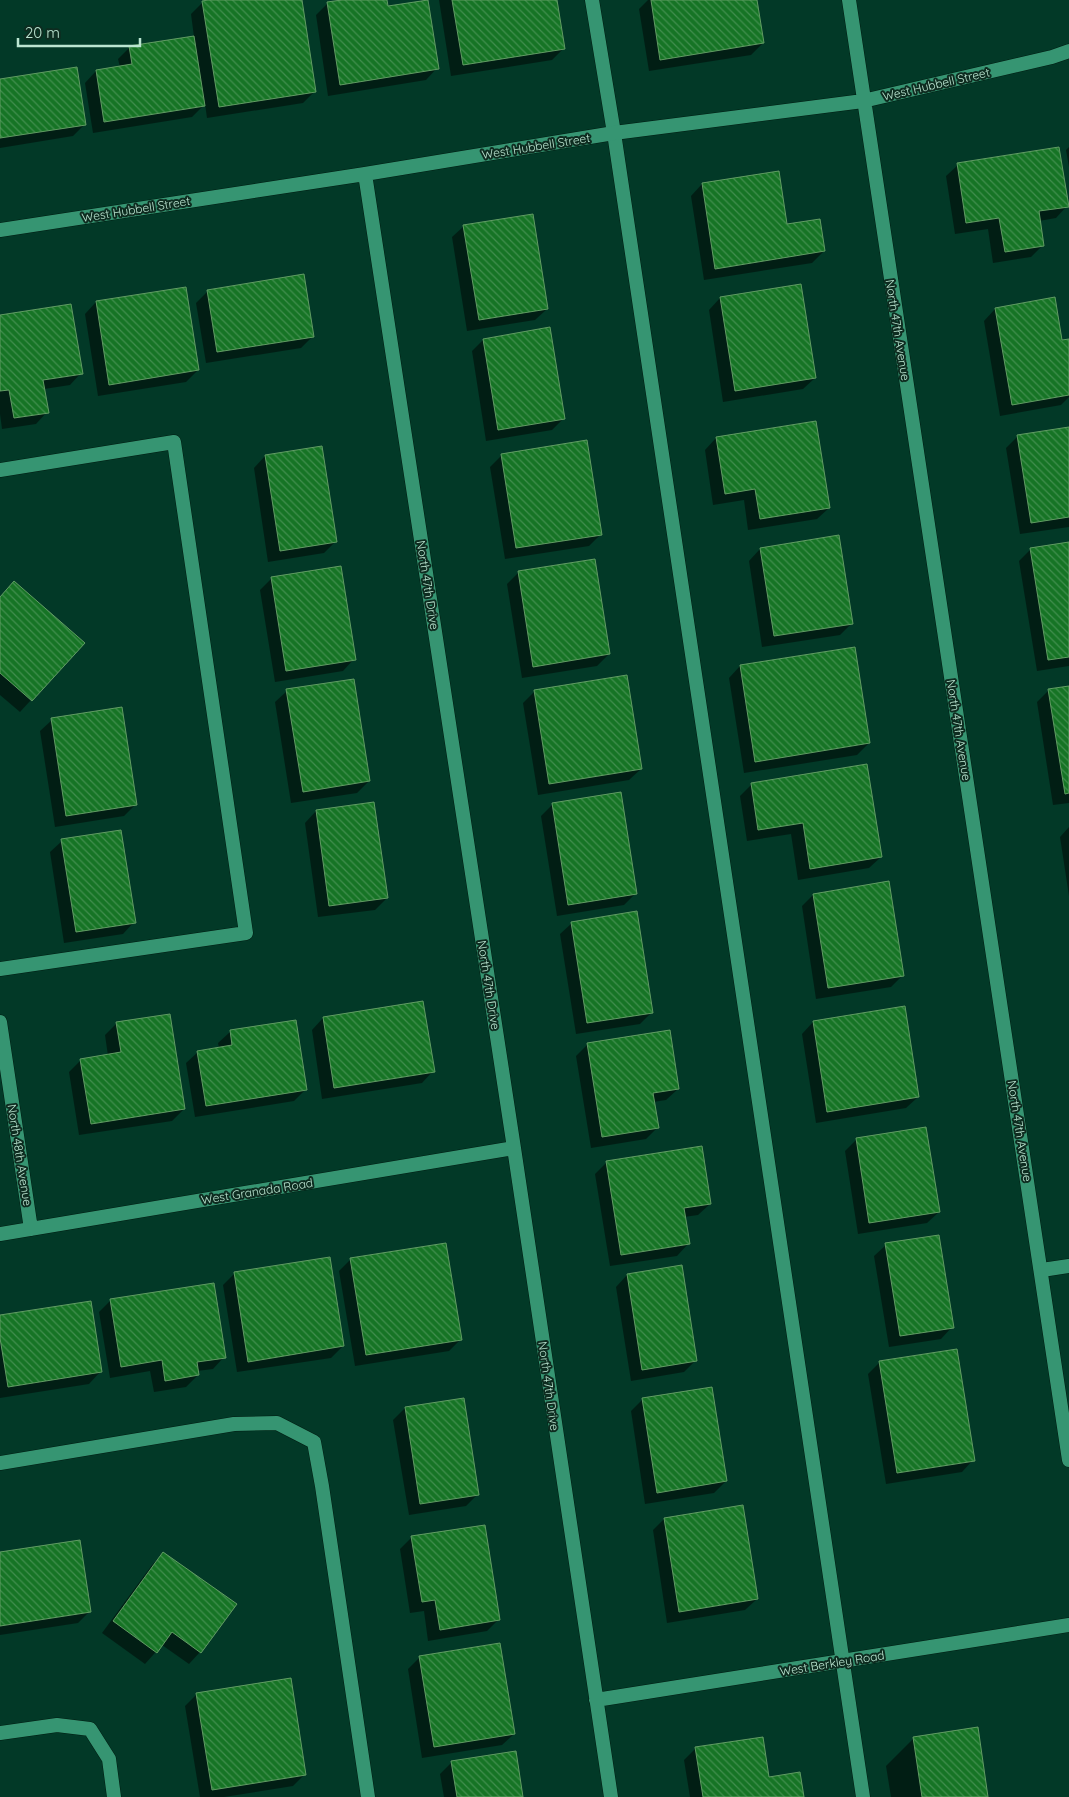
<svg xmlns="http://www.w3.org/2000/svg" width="1069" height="1797" font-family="Quicksand,sans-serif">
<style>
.shadow{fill:#0007}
.building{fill:url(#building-back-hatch);stroke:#619c63}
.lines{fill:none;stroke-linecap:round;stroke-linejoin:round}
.service-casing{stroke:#011d12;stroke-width:15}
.minor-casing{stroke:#011d12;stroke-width:15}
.service{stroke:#369572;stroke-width:14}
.minor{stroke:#369572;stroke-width:14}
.labels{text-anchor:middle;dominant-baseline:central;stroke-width:4;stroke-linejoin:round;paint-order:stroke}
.street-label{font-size:12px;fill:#bbe5d1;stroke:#0e2c20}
</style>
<defs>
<pattern id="building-back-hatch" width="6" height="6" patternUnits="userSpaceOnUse" patternTransform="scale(1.25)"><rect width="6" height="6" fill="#167425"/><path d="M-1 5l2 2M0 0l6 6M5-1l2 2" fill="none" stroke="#418e4e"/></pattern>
</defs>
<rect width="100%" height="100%" fill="#023927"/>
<!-- shadow -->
<path class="shadow" d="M 216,0 L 300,0 L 315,91 L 303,103 L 207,118 L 205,104 L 192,117 L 93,133 L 85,83 L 96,71 L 120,67 L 118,59 L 130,47 L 194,37 L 191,14 L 203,2 Z
M 350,0 L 385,0 L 387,8 L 437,68 L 426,80 L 328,96 L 316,15 L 327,4 Z
M 439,0 L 556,0 L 564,48 L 552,60 L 451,76 Z
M 648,0 L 756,0 L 763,43 L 751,55 L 649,71 L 639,9 Z
M 0,80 L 85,124 L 73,136 L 0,148 Z
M 1069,147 L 1069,167 L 1066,150 Z
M 958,165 L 1067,206 L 1056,218 L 1039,221 L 1043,245 L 1031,257 L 993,263 L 988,229 L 955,234 L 946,176 Z
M 702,184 L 786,225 L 824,251 L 812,263 L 704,280 L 691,196 Z
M 464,226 L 547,309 L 535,320 L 467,331 L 452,237 Z
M 208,291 L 312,337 L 301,348 L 206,363 L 196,303 Z
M 720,298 L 815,378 L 803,389 L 723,402 L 709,310 Z
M 96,302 L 198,370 L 186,382 L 98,396 L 85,314 Z
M 995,309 L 1061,341 L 1069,340 L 1069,397 L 1061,405 L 1000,416 L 984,321 Z
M 0,316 L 81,373 L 70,385 L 44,389 L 47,412 L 36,424 L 2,429 L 0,414 Z
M 483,340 L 564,418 L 552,430 L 486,441 L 472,351 Z
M 1069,428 L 1069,527 L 1020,534 L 1006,448 L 1018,436 Z
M 716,438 L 829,508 L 817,519 L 748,530 L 744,500 L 713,505 L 705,450 Z
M 502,455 L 601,534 L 589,546 L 505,559 L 490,467 Z
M 265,456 L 336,541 L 324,553 L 268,562 L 254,468 Z
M 1069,543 L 1069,666 L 1037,671 L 1019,561 L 1031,549 Z
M 760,549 L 852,623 L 840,635 L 762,647 L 749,561 Z
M 519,572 L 609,654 L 597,666 L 522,678 L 507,584 Z
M 272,578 L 354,659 L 343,671 L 275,682 L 260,590 Z
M 0,598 L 83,643 L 20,712 L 0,695 Z
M 740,666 L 869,743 L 857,755 L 744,773 L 729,678 Z
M 1069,687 L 1069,803 L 1053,805 L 1037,702 L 1049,690 Z
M 287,691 L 369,781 L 357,793 L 291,803 L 275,702 Z
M 535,691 L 641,769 L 629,780 L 538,795 L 523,703 Z
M 52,720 L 136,804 L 124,816 L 55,827 L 40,731 Z
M 752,784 L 881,857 L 869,868 L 798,880 L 791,834 L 747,841 L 740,796 Z
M 553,804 L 636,893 L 624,905 L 557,916 L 541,816 Z
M 316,811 L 387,898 L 375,910 L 318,917 L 305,823 Z
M 1069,827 L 1069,896 L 1060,837 Z
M 62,841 L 134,922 L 123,934 L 64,943 L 50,852 Z
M 813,895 L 903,975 L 891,987 L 816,999 L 802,906 Z
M 572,923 L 652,1012 L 640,1024 L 576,1034 L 560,934 Z
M 323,1018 L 433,1071 L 422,1083 L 322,1099 L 312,1030 Z
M 295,1021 L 305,1090 L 294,1101 L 195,1117 L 186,1063 L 198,1052 L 219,1048 L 218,1043 L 230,1032 Z
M 813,1022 L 918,1097 L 906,1108 L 816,1123 L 802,1034 Z
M 116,1024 L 184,1109 L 172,1121 L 79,1135 L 69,1072 L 81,1060 L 108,1056 L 105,1035 Z
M 588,1044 L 678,1089 L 666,1100 L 653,1102 L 657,1128 L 646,1139 L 591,1148 L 576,1056 Z
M 857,1139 L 939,1212 L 927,1223 L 858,1234 L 845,1151 Z
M 607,1162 L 710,1204 L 698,1215 L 684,1217 L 688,1244 L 677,1256 L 610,1266 L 595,1174 Z
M 886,1245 L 952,1327 L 941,1339 L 889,1347 L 874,1256 Z
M 351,1259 L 460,1340 L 449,1351 L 355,1366 L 339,1271 Z
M 235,1273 L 343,1346 L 331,1358 L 237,1372 L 223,1285 Z
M 627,1275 L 696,1360 L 684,1372 L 631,1381 L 616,1287 Z
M 111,1300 L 224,1357 L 213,1369 L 197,1371 L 198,1375 L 186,1387 L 154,1392 L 150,1371 L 110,1378 L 99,1312 Z
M 0,1316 L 100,1372 L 89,1384 L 0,1398 Z
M 880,1362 L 973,1460 L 962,1472 L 886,1484 L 868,1374 Z
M 463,1399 L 478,1494 L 466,1506 L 409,1515 L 393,1420 L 405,1408 Z
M 642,1400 L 726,1481 L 714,1493 L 645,1504 L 631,1411 Z
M 664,1519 L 757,1599 L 745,1610 L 667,1623 L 653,1530 Z
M 412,1537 L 498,1620 L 487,1631 L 428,1641 L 424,1611 L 410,1613 L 400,1549 Z
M 0,1553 L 90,1611 L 78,1623 L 0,1635 Z
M 164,1553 L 200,1652 L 189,1664 L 162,1645 L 145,1664 L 102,1633 L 152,1565 Z
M 420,1657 L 514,1734 L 502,1745 L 422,1758 L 408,1669 Z
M 197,1694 L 305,1774 L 293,1786 L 224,1797 L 200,1797 L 185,1706 Z
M 914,1738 L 987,1797 L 891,1797 L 886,1766 Z
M 696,1748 L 768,1778 L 802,1797 L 690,1797 L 684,1760 Z
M 452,1762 L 522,1797 L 444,1797 L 440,1774 Z"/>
<!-- building -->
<path class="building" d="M 208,0 L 302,0 L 316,92 L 219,107 L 202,1 Z
M 342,0 L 387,0 L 388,6 L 428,0 L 439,69 L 340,85 L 327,2 Z
M 452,0 L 557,0 L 565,49 L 463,65 Z
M 651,0 L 757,0 L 764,43 L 660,60 Z
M 194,36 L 205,106 L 104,122 L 96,70 L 132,64 L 129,46 Z
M 77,67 L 86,125 L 0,138 L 0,79 Z
M 1059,147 L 1069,207 L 1039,211 L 1044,246 L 1005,252 L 999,218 L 966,223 L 957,163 Z
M 779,171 L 787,224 L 820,219 L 825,251 L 715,269 L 702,183 Z
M 533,214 L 548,309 L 479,320 L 463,225 Z
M 304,274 L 314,337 L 217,352 L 207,290 Z
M 801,284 L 816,378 L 735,391 L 720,297 Z
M 186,287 L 199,370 L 109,385 L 96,301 Z
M 1055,297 L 1062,340 L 1069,339 L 1069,395 L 1012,405 L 995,308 Z
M 71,304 L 83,374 L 43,380 L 49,413 L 14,418 L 9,390 L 0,391 L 0,315 Z
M 550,327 L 565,419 L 498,430 L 483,339 Z
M 816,421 L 830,508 L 760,519 L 755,489 L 725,494 L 716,437 Z
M 1069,427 L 1069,517 L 1031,523 L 1017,435 Z
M 587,440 L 602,535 L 516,548 L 501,454 Z
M 322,446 L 337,542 L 280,551 L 265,455 Z
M 839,535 L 853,624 L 774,636 L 760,548 Z
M 1069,542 L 1069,657 L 1048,660 L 1030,548 Z
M 595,559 L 610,654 L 533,667 L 518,571 Z
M 341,566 L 356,660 L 286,671 L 271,577 Z
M 14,581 L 85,643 L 32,701 L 0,673 L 0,597 Z
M 855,647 L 870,743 L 755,762 L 740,665 Z
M 627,675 L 642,769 L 549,784 L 534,690 Z
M 354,679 L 370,781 L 303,792 L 286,689 Z
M 1069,686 L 1069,793 L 1065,794 L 1048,689 Z
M 122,707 L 137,805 L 66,816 L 51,718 Z
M 867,764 L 882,857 L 810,869 L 803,823 L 758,830 L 751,783 Z
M 621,792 L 637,894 L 568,905 L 552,803 Z
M 374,802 L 388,898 L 329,906 L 316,810 Z
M 121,830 L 136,923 L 76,932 L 61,839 Z
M 889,881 L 904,976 L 828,988 L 813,894 Z
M 637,911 L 653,1013 L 587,1023 L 571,922 Z
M 423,1001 L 435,1072 L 334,1088 L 323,1017 Z
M 905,1006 L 919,1097 L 827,1112 L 813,1021 Z
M 170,1014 L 185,1109 L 91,1124 L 80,1059 L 121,1052 L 116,1022 Z
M 296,1020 L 307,1090 L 206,1106 L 197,1051 L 232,1045 L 230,1030 Z
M 670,1030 L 679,1089 L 653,1093 L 659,1128 L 602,1137 L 587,1043 Z
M 926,1127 L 940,1212 L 869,1223 L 856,1138 Z
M 702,1146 L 711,1204 L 684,1208 L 690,1244 L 621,1255 L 606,1161 Z
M 939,1235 L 954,1328 L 900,1336 L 885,1243 Z
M 446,1243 L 462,1340 L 366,1355 L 350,1258 Z
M 330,1257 L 344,1346 L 248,1362 L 234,1272 Z
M 682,1265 L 697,1361 L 642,1370 L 627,1274 Z
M 214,1283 L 226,1358 L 197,1362 L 199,1375 L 165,1381 L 162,1360 L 121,1367 L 110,1299 Z
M 91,1301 L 102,1372 L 8,1387 L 0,1338 L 0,1315 Z
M 957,1349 L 975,1461 L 897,1473 L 879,1361 Z
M 712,1387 L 727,1481 L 657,1493 L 642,1398 Z
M 464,1398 L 479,1495 L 420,1504 L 405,1407 Z
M 743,1505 L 758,1599 L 679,1612 L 664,1518 Z
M 485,1525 L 500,1620 L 440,1630 L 435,1600 L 422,1602 L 411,1536 Z
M 80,1540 L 91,1612 L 0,1626 L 0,1552 Z
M 163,1552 L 237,1604 L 201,1653 L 172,1632 L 157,1653 L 113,1621 Z
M 500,1643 L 515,1734 L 434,1747 L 419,1656 Z
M 291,1678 L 306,1775 L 212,1790 L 196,1693 Z
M 978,1727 L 988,1797 L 922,1797 L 913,1737 Z
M 763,1737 L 769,1777 L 800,1772 L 804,1797 L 703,1797 L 695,1747 Z
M 516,1751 L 523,1797 L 457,1797 L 451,1761 Z"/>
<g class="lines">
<defs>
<path id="service" d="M 592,0 L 614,133 L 863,1797
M 0,470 L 174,442 L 246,933 L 0,969
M 0,1463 L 234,1424 L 277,1423 L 314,1442 L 322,1486 L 368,1797"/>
<path id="minor" d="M 849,0 L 1069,1460
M 365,174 L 514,1148 L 611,1797
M 0,230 L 365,174 L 614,133 L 863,101 L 1052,57 L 1069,51
M 0,1022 L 31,1229
M 0,1234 L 514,1148
M 1042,1270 L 1069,1266
M 596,1700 L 1069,1625
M 0,1733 L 57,1725 L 90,1729 L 109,1759 L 114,1797"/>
</defs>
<!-- service casing -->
<use href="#service" class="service-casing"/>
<!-- minor casing -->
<use href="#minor" class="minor-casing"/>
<!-- service -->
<use href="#service" class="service"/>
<!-- minor -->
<use href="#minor" class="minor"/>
</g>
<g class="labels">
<!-- street labels -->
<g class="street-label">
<text transform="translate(936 84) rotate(-13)">West Hubbell Street</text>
<text transform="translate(536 146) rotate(-9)">West Hubbell Street</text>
<text transform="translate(136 209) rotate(-9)">West Hubbell Street</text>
<text transform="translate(898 330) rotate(81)">North 47th Avenue</text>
<text transform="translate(428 585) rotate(81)">North 47th Drive</text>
<text transform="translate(959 730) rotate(81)">North 47th Avenue</text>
<text transform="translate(489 985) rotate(81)">North 47th Drive</text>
<text transform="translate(1020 1131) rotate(81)">North 47th Avenue</text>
<text transform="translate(20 1155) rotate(81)">North 48th Avenue</text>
<text transform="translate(257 1191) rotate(-9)">West Granada Road</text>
<text transform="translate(549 1386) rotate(82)">North 47th Drive</text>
<text transform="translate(832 1663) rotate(-9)">West Berkley Road</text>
</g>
</g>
<!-- scale -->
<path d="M18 38v8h122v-8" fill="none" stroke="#bbe5d1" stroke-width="2.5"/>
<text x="25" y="38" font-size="15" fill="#bbe5d1" stroke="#0e2c20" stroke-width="4" paint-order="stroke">20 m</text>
</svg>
